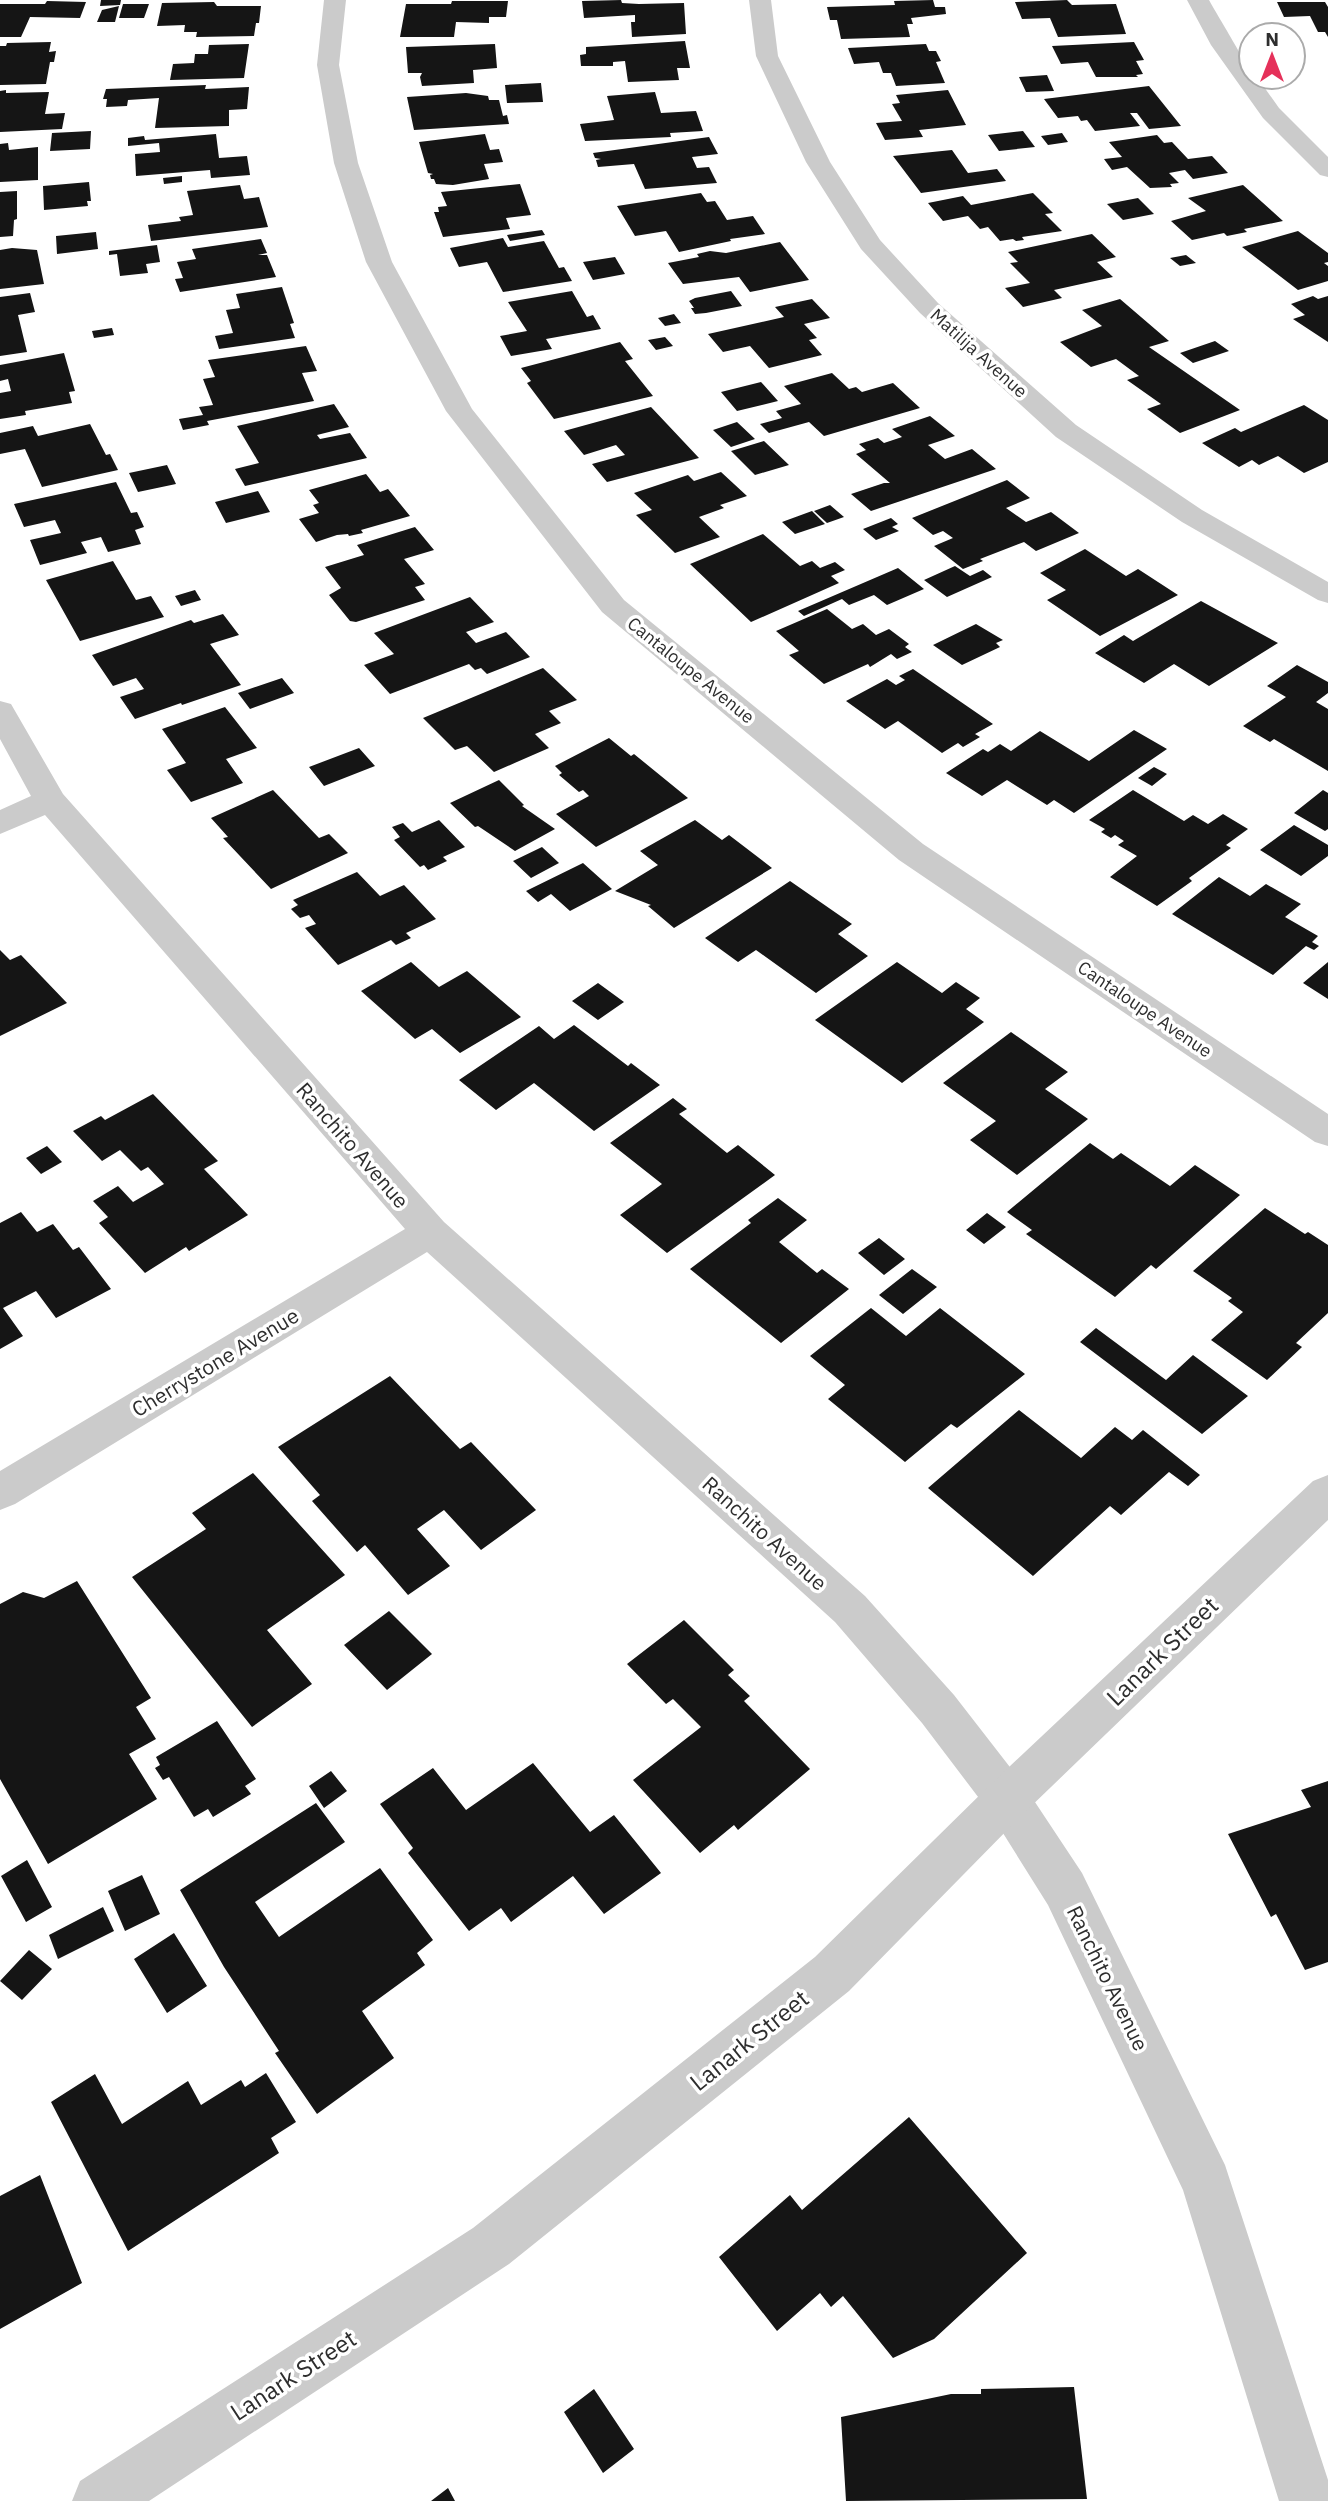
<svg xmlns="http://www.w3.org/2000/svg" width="1328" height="2501" font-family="'IBM Plex Sans',sans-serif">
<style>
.building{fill:#151515}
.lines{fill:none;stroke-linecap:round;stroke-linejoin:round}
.minor{fill:#cbcbcb;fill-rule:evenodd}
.tertiary{fill:#cbcbcb;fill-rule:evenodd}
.labels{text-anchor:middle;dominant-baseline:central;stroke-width:7;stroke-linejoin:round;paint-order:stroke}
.far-street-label{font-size:18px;fill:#2e2e2e;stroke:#fff}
.street-label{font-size:21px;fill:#2e2e2e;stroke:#fff}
.near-street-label{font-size:24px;fill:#2e2e2e;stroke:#fff}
</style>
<rect width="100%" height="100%" fill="#fff"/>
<!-- building -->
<path class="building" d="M 101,0 L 121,0 L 120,5 L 100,6 Z
M 621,0 L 622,3 L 639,4 L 684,3 L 686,34 L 632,37 L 631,22 L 635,22 L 635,15 L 584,18 L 582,1 Z
M 933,0 L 935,7 L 945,7 L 946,14 L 911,18 L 913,24 L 907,24 L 910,37 L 841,39 L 837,20 L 830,20 L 827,7 L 895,5 L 894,1 Z
M 1067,0 L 1072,5 L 1116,4 L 1126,34 L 1058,37 L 1050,18 L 1022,19 L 1015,2 Z
M 47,1 L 86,2 L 80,18 L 30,17 L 21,37 L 0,37 L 0,4 L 45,4 Z
M 452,1 L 508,1 L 506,17 L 489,17 L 489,23 L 456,22 L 454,37 L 400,37 L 406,4 L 451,4 Z
M 214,2 L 217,6 L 261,6 L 259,23 L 256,23 L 254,36 L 196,37 L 197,32 L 184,32 L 185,25 L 157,26 L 162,3 Z
M 1277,2 L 1325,2 L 1328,7 L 1328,37 L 1325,32 L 1318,32 L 1310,16 L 1284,17 Z
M 123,4 L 149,4 L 144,18 L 119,18 Z
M 119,6 L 115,22 L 97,22 L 102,10 Z
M 685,41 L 690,68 L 677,68 L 679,80 L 628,82 L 625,61 L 613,62 L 613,66 L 581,66 L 580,55 L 586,54 L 586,47 Z
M 51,42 L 49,52 L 56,51 L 54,62 L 50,62 L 46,84 L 0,85 L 0,46 L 6,46 L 7,43 Z
M 1134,42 L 1144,60 L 1136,61 L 1143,74 L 1136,75 L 1138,77 L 1096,77 L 1088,62 L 1061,64 L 1052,46 Z
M 249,44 L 244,78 L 170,80 L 173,64 L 194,63 L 195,54 L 208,54 L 209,45 Z
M 495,44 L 497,68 L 473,70 L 474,83 L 422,86 L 420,77 L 422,73 L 408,73 L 406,47 Z
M 926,44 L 929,51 L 936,51 L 941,61 L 936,62 L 945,83 L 896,86 L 891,73 L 883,73 L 879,62 L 854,64 L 848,48 Z
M 1047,75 L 1054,91 L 1026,92 L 1019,77 Z
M 541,83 L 543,102 L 507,103 L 505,85 Z
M 206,85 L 205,89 L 249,87 L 247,109 L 229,110 L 229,126 L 155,128 L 159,98 L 128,100 L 127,106 L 106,107 L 107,99 L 103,99 L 106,89 Z
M 1149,86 L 1181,126 L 1149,129 L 1137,113 L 1130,113 L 1140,126 L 1095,131 L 1087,120 L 1081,121 L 1078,116 L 1058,118 L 1044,99 Z
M 6,90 L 6,93 L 49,92 L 45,114 L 65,113 L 62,129 L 0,132 L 0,91 Z
M 948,90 L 966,125 L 919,130 L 923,137 L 885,140 L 876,123 L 902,121 L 892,104 L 900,103 L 896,95 Z
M 655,92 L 661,113 L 696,111 L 703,131 L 670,133 L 671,137 L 585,141 L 580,124 L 614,120 L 607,96 Z
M 466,93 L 488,96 L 489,100 L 499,100 L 503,116 L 507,115 L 509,124 L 414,130 L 407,97 Z
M 91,131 L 90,149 L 50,151 L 52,133 Z
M 1023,131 L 1035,147 L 999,151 L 988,135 Z
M 1062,133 L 1068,142 L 1048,145 L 1041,136 Z
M 216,134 L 219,158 L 247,156 L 250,175 L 211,178 L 210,170 L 136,176 L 135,154 L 160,152 L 159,143 L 128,146 L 128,138 L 144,136 L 145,140 Z
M 485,134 L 490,150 L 499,149 L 503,162 L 484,164 L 489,179 L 453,185 L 436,184 L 434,179 L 431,179 L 430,175 L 433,174 L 428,173 L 419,142 Z
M 1157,135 L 1164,143 L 1172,142 L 1188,159 L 1212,156 L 1228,173 L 1193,179 L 1185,170 L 1169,173 L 1179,183 L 1170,184 L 1172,187 L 1150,188 L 1127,167 L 1112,170 L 1104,159 L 1122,157 L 1109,142 Z
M 709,137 L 718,154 L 692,157 L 697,168 L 709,167 L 717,183 L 645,189 L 634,164 L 598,167 L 596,160 L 601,159 L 595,158 L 593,153 Z
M 8,143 L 9,150 L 38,147 L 38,180 L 0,182 L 0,144 Z
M 952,150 L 968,173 L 997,169 L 1006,181 L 921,193 L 893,156 Z
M 182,176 L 182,182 L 164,184 L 163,178 Z
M 89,182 L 91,201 L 87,201 L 88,206 L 44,210 L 43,186 Z
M 520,184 L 531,215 L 506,218 L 510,229 L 443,237 L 434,212 L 439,212 L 438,207 L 447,206 L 441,192 Z
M 240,185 L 244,199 L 259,197 L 268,227 L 151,241 L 148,225 L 181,221 L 179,217 L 193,215 L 187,191 Z
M 1243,185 L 1283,221 L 1244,229 L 1247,232 L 1227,236 L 1224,233 L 1192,240 L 1171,221 L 1206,211 L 1188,198 Z
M 17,191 L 17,219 L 14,220 L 13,236 L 0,237 L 0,192 Z
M 701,193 L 707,202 L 715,201 L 727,220 L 753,216 L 765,234 L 730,239 L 731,241 L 679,252 L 666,231 L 635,236 L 617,206 Z
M 1033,193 L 1053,213 L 1045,214 L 1062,231 L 1022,237 L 1024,240 L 1016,241 L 1013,239 L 1000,241 L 988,227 L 980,229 L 968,216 L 943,221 L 928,203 L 963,196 L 971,205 Z
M 1138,198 L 1154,214 L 1123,220 L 1107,204 Z
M 542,230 L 545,235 L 510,241 L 507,235 Z
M 1298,231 L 1328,253 L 1328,262 L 1324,263 L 1328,266 L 1328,281 L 1298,290 L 1242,247 Z
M 96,232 L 98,249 L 57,254 L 56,236 Z
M 1092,234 L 1116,257 L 1097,262 L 1113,277 L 1054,290 L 1062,298 L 1023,307 L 1005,288 L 1030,283 L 1010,263 L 1018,262 L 1008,252 Z
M 503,238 L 508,247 L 544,241 L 559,268 L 564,267 L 572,281 L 503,292 L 487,262 L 459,267 L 450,248 Z
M 261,239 L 267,253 L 258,255 L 267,255 L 276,277 L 180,292 L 175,279 L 183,278 L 177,262 L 196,259 L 192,249 Z
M 780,242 L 809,280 L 750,292 L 739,277 L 683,284 L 668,263 L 699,257 L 697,254 L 710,251 L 726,253 Z
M 157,245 L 160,262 L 146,264 L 148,273 L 120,276 L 117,254 L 109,255 L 109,251 Z
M 12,248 L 37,250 L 44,284 L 0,289 L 0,250 Z
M 1186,255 L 1196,263 L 1180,266 L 1170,258 Z
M 615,257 L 625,274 L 593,280 L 583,262 Z
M 282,287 L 294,323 L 290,324 L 295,338 L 219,349 L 215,336 L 233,333 L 226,310 L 240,308 L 236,294 Z
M 572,291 L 587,317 L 593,315 L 601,329 L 546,339 L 552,349 L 511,356 L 500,336 L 527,331 L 508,302 Z
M 731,291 L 742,306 L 706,313 L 695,314 L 691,308 L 694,308 L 689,301 L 695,298 Z
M 30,293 L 35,312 L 18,315 L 27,352 L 0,356 L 0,297 Z
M 1313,296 L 1318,299 L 1328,296 L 1328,342 L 1293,319 L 1305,315 L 1291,304 Z
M 812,299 L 830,318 L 804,324 L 817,338 L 809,340 L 822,355 L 769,368 L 750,346 L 723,352 L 708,334 L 784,317 L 775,307 Z
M 1120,299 L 1169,341 L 1149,347 L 1240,410 L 1180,433 L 1147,409 L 1161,404 L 1127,380 L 1139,376 L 1116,359 L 1091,367 L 1060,342 L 1102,326 L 1082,310 Z
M 674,314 L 681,323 L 665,326 L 658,318 Z
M 112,328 L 114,335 L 94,338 L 92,331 Z
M 665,337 L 673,346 L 656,350 L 648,340 Z
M 1215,341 L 1229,351 L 1193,363 L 1180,353 Z
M 620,342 L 633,359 L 625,361 L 653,396 L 554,419 L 527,383 L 531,381 L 521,368 Z
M 306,346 L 317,371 L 302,373 L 314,401 L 207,421 L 209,425 L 183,430 L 179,419 L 203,415 L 199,407 L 213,405 L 203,379 L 215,377 L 208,360 Z
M 64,353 L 75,391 L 69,392 L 72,403 L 25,411 L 26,415 L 0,419 L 0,393 L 11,391 L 8,379 L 0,381 L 0,365 Z
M 832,373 L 849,389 L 856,387 L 862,392 L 893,383 L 920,408 L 824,436 L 809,422 L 769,433 L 760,424 L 782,418 L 776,411 L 801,404 L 784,386 Z
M 761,382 L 778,401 L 737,411 L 721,392 Z
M 334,404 L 349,427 L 317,435 L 320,439 L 350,433 L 367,458 L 245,486 L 235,469 L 259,463 L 237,426 Z
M 1304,405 L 1328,420 L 1328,462 L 1304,473 L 1278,456 L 1259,465 L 1252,460 L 1239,467 L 1202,443 L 1235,428 L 1241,432 Z
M 651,407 L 699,458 L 607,482 L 592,464 L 625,455 L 616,445 L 584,455 L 564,431 Z
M 930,416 L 955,436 L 928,445 L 945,459 L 972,449 L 996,469 L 871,511 L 851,494 L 884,483 L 890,483 L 856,454 L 866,450 L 859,444 L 878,438 L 884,443 L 902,437 L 892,429 Z
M 737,422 L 755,439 L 731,447 L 713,430 Z
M 90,424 L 106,455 L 110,454 L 118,470 L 42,487 L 25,449 L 0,454 L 0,433 L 33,426 L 38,436 Z
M 764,441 L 789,465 L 755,475 L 731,451 Z
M 167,465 L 176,484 L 138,492 L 129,473 Z
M 721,472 L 747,496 L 720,505 L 724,508 L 699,517 L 720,537 L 675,553 L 636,515 L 652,510 L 634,493 L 688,475 L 694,481 Z
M 366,474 L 380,492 L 388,489 L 410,516 L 361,530 L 363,533 L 349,536 L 348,534 L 337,535 L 316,542 L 299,519 L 319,513 L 313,505 L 319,503 L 309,490 Z
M 1007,480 L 1030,498 L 1006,508 L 1026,522 L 1051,512 L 1079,533 L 1036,551 L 1024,542 L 980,559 L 983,561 L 963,569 L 934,546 L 953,538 L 943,531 L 933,535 L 912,518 Z
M 116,482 L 131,513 L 137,512 L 144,527 L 135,530 L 141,544 L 108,552 L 101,537 L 81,542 L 87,553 L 40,565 L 30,540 L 61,533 L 55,520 L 24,527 L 14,504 Z
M 258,491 L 270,512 L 226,523 L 215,502 Z
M 830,505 L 844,517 L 827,523 L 814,511 Z
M 812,511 L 825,524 L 795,534 L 782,522 Z
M 891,518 L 898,524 L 892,527 L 899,531 L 876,540 L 863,529 Z
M 415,527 L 434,550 L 404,559 L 425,584 L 415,587 L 425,600 L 356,622 L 350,621 L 329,595 L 341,588 L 325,567 L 364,555 L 357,545 Z
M 763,534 L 800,566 L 812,561 L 820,568 L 835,562 L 845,570 L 831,576 L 839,583 L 751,622 L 690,564 Z
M 1085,549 L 1126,576 L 1138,569 L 1178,595 L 1100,636 L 1047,600 L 1066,590 L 1040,573 Z
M 113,561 L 136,600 L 151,596 L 164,617 L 80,641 L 46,580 Z
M 955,566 L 970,576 L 983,570 L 992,577 L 947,597 L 924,580 Z
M 898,568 L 924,589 L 887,605 L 874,595 L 849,605 L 842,599 L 804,616 L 798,611 Z
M 195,590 L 201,600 L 181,606 L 175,596 Z
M 470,597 L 494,622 L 466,632 L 476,643 L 506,632 L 530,657 L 487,674 L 481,668 L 475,670 L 469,664 L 390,694 L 364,665 L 394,654 L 374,633 Z
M 1201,601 L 1278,643 L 1209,686 L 1174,664 L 1144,683 L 1095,653 L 1124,635 L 1133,641 Z
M 827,609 L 852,629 L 863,624 L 876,635 L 889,629 L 909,644 L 905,647 L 912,652 L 897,659 L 891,654 L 870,667 L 868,664 L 824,684 L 789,655 L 799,651 L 776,631 Z
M 223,614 L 239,635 L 210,644 L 241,685 L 182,705 L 181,703 L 135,719 L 120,697 L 144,689 L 136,678 L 113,686 L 92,655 L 191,620 L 194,623 Z
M 976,624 L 1003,640 L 996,643 L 1000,647 L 962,665 L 933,645 Z
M 1297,665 L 1328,682 L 1328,693 L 1316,702 L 1328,709 L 1328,771 L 1274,739 L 1270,742 L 1243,726 L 1286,697 L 1267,686 Z
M 543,668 L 577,700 L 549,711 L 561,723 L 535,734 L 549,748 L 494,772 L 467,746 L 455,750 L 423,718 Z
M 913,669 L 993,724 L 975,734 L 980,737 L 963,747 L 958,743 L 942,753 L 898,721 L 885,729 L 846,701 L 887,679 L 896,685 L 905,680 L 899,676 Z
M 282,678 L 294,693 L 250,709 L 238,693 Z
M 225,707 L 257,748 L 226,759 L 243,783 L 191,802 L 167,770 L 186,763 L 162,729 Z
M 1134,730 L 1167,749 L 1074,813 L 1054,800 L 1047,805 L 1007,780 L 982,796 L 946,773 L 983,749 L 988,752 L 1000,744 L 1011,751 L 1040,731 L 1089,761 Z
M 609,738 L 631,756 L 634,754 L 688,798 L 596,847 L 556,814 L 589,796 L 583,790 L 579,792 L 559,775 L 562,773 L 555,766 Z
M 359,748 L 375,766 L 324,786 L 309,767 Z
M 1154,767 L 1167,774 L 1152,786 L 1138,778 Z
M 499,780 L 524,805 L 522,806 L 555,829 L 515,851 L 478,826 L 475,827 L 450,803 Z
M 273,790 L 319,838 L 329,834 L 348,853 L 271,889 L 223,838 L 228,837 L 211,818 Z
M 1133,790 L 1184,821 L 1193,815 L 1208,824 L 1223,814 L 1248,829 L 1226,845 L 1231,848 L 1189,878 L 1192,881 L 1157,906 L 1110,877 L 1137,856 L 1118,845 L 1124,841 L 1115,835 L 1111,838 L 1101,832 L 1105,829 L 1089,820 Z
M 1323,790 L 1328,793 L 1328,829 L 1325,831 L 1294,813 Z
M 439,820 L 465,847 L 443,857 L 447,861 L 428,870 L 424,865 L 420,867 L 394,840 L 400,837 L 392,827 L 403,823 L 412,832 Z
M 695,820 L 722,840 L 729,835 L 772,868 L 674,928 L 648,906 L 651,905 L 615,891 L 658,865 L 640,851 Z
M 1294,825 L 1328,845 L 1328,856 L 1301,876 L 1260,850 Z
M 542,847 L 559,863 L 531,878 L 513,861 Z
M 583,863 L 612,889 L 570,911 L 551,894 L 538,902 L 526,891 Z
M 357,872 L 380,896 L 404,885 L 436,919 L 406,933 L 411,938 L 396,945 L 391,940 L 338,965 L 305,928 L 316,924 L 309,915 L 300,918 L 291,909 L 298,905 L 293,900 Z
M 1219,877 L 1250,896 L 1266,884 L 1301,904 L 1285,917 L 1318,936 L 1312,942 L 1319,946 L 1314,950 L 1306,946 L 1273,975 L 1172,914 Z
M 790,881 L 852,924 L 838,934 L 868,956 L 816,993 L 756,950 L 738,962 L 705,938 Z
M 0,950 L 10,960 L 21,955 L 67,1003 L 0,1036 Z
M 411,962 L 439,987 L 467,971 L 521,1017 L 460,1053 L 432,1029 L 415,1039 L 361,991 Z
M 897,962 L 942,993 L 956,982 L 980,998 L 966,1009 L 984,1022 L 902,1083 L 815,1020 Z
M 1328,962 L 1328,999 L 1303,983 Z
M 598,983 L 624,1002 L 598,1020 L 572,1001 Z
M 574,1025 L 628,1066 L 631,1063 L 660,1085 L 594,1131 L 534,1083 L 496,1110 L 459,1080 L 539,1026 L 554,1039 Z
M 1011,1032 L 1068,1072 L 1045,1089 L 1088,1119 L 1017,1175 L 970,1140 L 996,1121 L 943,1083 Z
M 153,1094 L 218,1161 L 204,1169 L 248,1215 L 189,1251 L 186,1247 L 145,1273 L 99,1223 L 108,1217 L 93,1201 L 118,1186 L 133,1202 L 164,1184 L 148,1167 L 141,1171 L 120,1150 L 102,1161 L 73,1131 L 101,1116 L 105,1120 Z
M 673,1098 L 687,1109 L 679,1114 L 727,1153 L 738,1145 L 775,1175 L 667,1253 L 620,1215 L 662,1184 L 610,1143 Z
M 1090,1143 L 1113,1159 L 1121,1153 L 1170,1186 L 1195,1165 L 1240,1195 L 1156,1269 L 1151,1265 L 1115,1297 L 1026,1234 L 1032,1230 L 1007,1212 Z
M 47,1146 L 62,1162 L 41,1174 L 26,1158 Z
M 778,1198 L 807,1220 L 779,1242 L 817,1273 L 822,1269 L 849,1289 L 781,1343 L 690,1269 L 751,1223 L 748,1220 Z
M 1265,1208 L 1305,1234 L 1308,1232 L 1328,1245 L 1328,1313 L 1296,1343 L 1302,1347 L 1267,1380 L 1211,1340 L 1243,1312 L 1228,1301 L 1232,1298 L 1193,1271 Z
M 21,1212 L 37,1232 L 53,1224 L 73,1250 L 79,1247 L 111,1289 L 56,1318 L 36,1291 L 3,1308 L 23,1336 L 0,1349 L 0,1223 Z
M 987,1213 L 1006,1227 L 984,1244 L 966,1230 Z
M 879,1238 L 905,1259 L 884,1275 L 858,1253 Z
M 912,1269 L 937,1287 L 903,1314 L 879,1295 Z
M 871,1308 L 906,1336 L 940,1308 L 1025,1374 L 957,1428 L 951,1424 L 905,1462 L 828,1399 L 845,1385 L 810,1356 Z
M 1096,1328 L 1166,1380 L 1193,1355 L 1248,1396 L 1202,1434 L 1080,1342 Z
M 390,1376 L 460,1449 L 471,1442 L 536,1510 L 481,1550 L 444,1510 L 417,1529 L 450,1566 L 408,1595 L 365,1545 L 357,1552 L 312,1501 L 320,1495 L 278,1447 Z
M 1019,1410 L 1081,1458 L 1115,1427 L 1132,1440 L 1143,1430 L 1200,1475 L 1188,1486 L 1169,1472 L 1121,1515 L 1110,1506 L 1033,1576 L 928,1488 Z
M 253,1473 L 345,1575 L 267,1630 L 312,1684 L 252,1727 L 132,1577 L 206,1529 L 192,1513 Z
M 77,1581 L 151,1698 L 136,1707 L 156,1739 L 129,1754 L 157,1799 L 48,1864 L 0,1779 L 0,1604 L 23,1592 L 44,1598 Z
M 389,1611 L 432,1654 L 387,1690 L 344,1645 Z
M 684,1620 L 734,1670 L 728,1675 L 750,1696 L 744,1701 L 810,1769 L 738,1830 L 734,1825 L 700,1853 L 633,1780 L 701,1727 L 673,1699 L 666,1704 L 627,1664 Z
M 217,1721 L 256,1779 L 245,1786 L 251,1794 L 213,1817 L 208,1809 L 194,1817 L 169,1777 L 163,1780 L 155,1768 L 160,1765 L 156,1757 Z
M 533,1763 L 590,1832 L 614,1815 L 661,1873 L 604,1914 L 573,1876 L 511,1922 L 501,1908 L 469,1931 L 408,1853 L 413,1848 L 380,1804 L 433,1768 L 466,1810 Z
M 331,1771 L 347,1791 L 324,1808 L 309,1786 Z
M 1328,1781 L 1328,1962 L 1305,1970 L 1276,1914 L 1271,1917 L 1228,1834 L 1311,1807 L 1301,1790 Z
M 316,1803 L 345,1842 L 255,1902 L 279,1937 L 380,1868 L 433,1940 L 417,1953 L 425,1965 L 362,2011 L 394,2058 L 317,2114 L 275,2053 L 279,2051 L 224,1967 L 180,1890 Z
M 27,1860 L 52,1907 L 26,1922 L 1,1876 Z
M 142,1875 L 160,1914 L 125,1931 L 108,1891 Z
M 103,1907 L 114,1931 L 58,1959 L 49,1935 Z
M 174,1933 L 207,1986 L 167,2013 L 134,1959 Z
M 29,1950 L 52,1969 L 22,2000 L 0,1981 Z
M 266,2073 L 296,2122 L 271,2138 L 279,2153 L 128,2251 L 51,2102 L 95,2074 L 122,2124 L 188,2081 L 201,2105 L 241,2080 L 245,2087 Z
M 909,2117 L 1027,2253 L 934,2339 L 893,2358 L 843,2296 L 831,2307 L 820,2293 L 777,2331 L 719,2257 L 790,2195 L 802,2210 Z
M 40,2175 L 82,2283 L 0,2329 L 0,2196 Z
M 1074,2387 L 1087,2499 L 846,2501 L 841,2417 L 951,2394 L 981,2394 L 981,2389 Z
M 594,2389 L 634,2449 L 603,2473 L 564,2412 Z
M 448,2488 L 455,2501 L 431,2501 Z"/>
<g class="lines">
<!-- minor -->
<path class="minor" d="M 324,0 L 346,0 L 339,65 L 358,163 L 392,262 L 472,409 L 624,600 L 923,844 L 1328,1114 L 1328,1146 L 1315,1142 L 899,860 L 602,612 L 446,411 L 366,262 L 334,163 L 317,65 Z
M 749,0 L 771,0 L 778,56 L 830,162 L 880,240 L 938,303 L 1076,425 L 1202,510 L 1328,582 L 1328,603 L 1318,600 L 1182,522 L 1056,437 L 920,313 L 861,249 L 806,162 L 756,56 Z
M 1187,0 L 1209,0 C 1216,13 1251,69 1251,77 L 1257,77 L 1279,108 L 1328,157 L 1328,177 L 1320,175 L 1263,118 L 1211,45 Z
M 0,701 L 11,704 L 63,794 L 444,1222 L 865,1596 L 954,1695 L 1023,1784 L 1082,1873 L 1225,2165 L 1328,2480 L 1328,2501 L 1279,2501 L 1183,2190 L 1048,1905 L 991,1814 L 922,1723 L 835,1622 L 427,1252 L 15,1504 L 0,1510 L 0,1471 L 405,1229 L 45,815 L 0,834 L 0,810 L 31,796 L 0,739 Z"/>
<!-- tertiary -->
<path class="tertiary" d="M 1328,1475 L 1328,1520 L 1023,1814 L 849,1991 L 509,2264 L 149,2501 L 72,2501 L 80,2481 L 473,2228 L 815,1957 L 991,1784 L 1313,1481 Z"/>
</g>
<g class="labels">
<!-- far-street labels -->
<g class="far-street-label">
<text transform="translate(979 353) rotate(42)">Matilija Avenue</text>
<text transform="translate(691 670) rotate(39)">Cantaloupe Avenue</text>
<text transform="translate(1145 1009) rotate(34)">Cantaloupe Avenue</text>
</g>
<!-- street labels -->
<g class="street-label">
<text transform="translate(353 1145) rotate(49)">Ranchito Avenue</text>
<text transform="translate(215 1362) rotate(-31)">Cherrystone Avenue</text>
<text transform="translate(765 1533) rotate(42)">Ranchito Avenue</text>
<text transform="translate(1108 1978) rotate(64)">Ranchito Avenue</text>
</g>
<!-- near-street labels -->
<g class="near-street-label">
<text transform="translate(1162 1651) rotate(-44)">Lanark Street</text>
<text transform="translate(749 2040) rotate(-39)">Lanark Street</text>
<text transform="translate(293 2375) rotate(-33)">Lanark Street</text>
</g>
</g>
<!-- north arrow -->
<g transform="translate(1272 56)"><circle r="33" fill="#ffffff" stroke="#ababab" stroke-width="2"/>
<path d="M0-5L12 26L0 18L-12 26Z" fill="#e5315a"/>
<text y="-10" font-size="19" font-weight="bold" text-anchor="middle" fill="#2e2e2e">N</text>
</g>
</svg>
